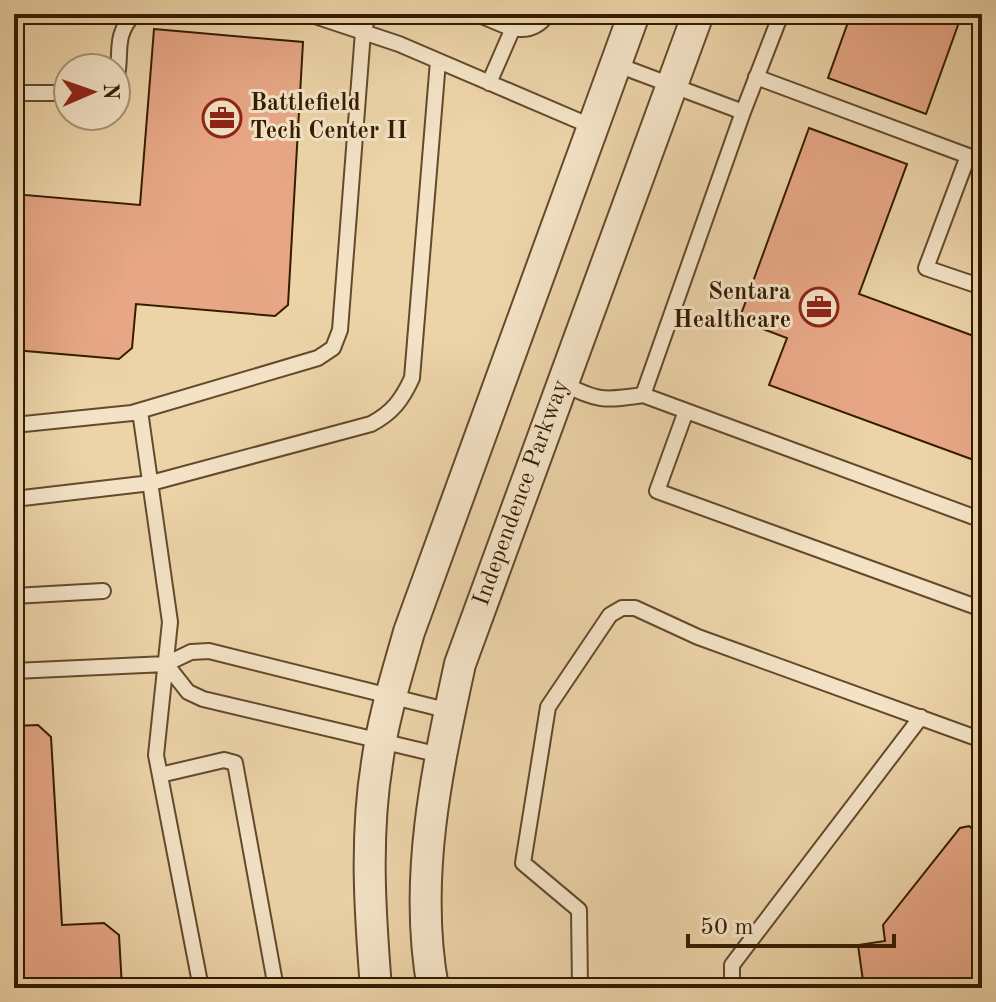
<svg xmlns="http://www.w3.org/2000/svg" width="996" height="1002" font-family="'Old Standard TT',serif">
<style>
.building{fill:#e7a786;stroke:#351c01;stroke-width:2}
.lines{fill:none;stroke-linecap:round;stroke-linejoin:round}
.lane-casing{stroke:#634a2b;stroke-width:18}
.street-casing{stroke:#634a2b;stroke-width:34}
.lane{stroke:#f3e2c6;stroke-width:14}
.street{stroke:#f3e2c6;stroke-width:30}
.labels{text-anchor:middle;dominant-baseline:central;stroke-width:6;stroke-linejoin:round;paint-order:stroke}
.poi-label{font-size:24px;font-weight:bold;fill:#351c01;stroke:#f3e2c6;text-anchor:start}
.street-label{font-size:24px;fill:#351c01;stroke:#f3e2c6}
</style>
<rect width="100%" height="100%" fill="#ecd3a8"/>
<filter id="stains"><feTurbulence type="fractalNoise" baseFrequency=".0025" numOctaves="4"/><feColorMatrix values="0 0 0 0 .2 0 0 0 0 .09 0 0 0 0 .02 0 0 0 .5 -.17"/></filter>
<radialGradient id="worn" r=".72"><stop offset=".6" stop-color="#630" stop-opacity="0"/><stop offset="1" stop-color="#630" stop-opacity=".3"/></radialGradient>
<!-- building -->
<path class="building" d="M 851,14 L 962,14 L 926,114 L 828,78 Z
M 154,29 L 303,42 L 288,305 L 275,316 L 136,304 L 132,348 L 119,359 L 14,350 L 14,194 L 140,205 Z
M 809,128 L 907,164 L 859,294 L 982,339 L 982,463 L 769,385 L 787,338 L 739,320 Z
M 38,725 L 51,737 L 62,925 L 104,923 L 119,935 L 122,988 L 14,988 L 14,726 Z
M 969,826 L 982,837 L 982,988 L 864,988 L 858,945 L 885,941 L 883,925 L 960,828 Z"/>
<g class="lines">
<defs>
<path id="lane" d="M 309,14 L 399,44 L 593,127
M 477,14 C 503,24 527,42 548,14
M 781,14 L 743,112 L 643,395 L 982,520
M 14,16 L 133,15
M 615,64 L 743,112
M 756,77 L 982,161
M 116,81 C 123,55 112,37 134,14
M 489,83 L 513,28
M 14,93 L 68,93
M 968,156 L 926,268 L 982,287
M 562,383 C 598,401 603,401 643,395
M 140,411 L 170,622 L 156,755 L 201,988
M 686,411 L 657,491 L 982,609
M 14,425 L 132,413 L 318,358 L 333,348 L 340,330 L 363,32 L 369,14
M 14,499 L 151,483 L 371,424 C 392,413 402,400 412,378 L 438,61
M 14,596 L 103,591
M 14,671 L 166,664
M 440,755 L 203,699 L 188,692 L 166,664 L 191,652 L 209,651 L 450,711
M 160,775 L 224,760 L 235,763 L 276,988
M 580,988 L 579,910 L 523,863 L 548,707 L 610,615 L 622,608 L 635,608 L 698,637 L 982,740
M 732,988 L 732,965 L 921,717"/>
<path id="street" d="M 376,988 C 370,913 365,837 377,763 C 383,718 397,675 409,632 L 634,14
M 433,988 C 413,879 437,770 460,664 L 698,14"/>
</defs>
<!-- lane casing -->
<use href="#lane" class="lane-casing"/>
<!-- street casing -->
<use href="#street" class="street-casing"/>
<!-- lane -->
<use href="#lane" class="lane"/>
<!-- street -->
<use href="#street" class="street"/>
</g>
<!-- icons -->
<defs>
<symbol id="office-ring" viewBox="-11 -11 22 22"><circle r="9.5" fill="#f3e2c6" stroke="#8f2418" stroke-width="1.5"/><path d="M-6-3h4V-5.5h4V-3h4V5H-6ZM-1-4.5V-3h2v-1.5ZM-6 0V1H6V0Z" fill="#8f2418"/></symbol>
</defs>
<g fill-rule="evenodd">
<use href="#office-ring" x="200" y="96" width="44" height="44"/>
<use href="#office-ring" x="797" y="285" width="44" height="44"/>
</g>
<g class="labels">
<!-- poi labels -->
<g class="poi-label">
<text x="250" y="104">Battlefield<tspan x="250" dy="28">Tech Center II</tspan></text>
<text x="791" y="293" text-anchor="end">Sentara<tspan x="791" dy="28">Healthcare</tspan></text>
</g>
<!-- street labels -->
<g class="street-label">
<text transform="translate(522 493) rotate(-70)">Independence Parkway</text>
</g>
</g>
<!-- margin -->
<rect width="996" height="1002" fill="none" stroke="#ecd3a8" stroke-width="48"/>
<rect x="16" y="16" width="964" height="970" fill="none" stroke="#351c01" stroke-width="4"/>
<rect x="24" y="24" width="948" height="954" fill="none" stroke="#351c01" stroke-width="2"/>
<!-- north arrow -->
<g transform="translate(92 92) rotate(88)"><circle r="38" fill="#f3e2c6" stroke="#a79377" stroke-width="2"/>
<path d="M0-6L14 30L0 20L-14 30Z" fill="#8f2418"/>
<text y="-12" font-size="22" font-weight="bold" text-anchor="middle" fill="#351c01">N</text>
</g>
<!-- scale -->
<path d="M688 934v12h206v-12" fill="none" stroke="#351c01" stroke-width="4"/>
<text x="700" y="934" font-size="24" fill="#351c01" stroke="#f3e2c6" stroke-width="6" paint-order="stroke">50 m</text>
<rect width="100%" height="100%" filter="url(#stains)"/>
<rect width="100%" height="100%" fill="url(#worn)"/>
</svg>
